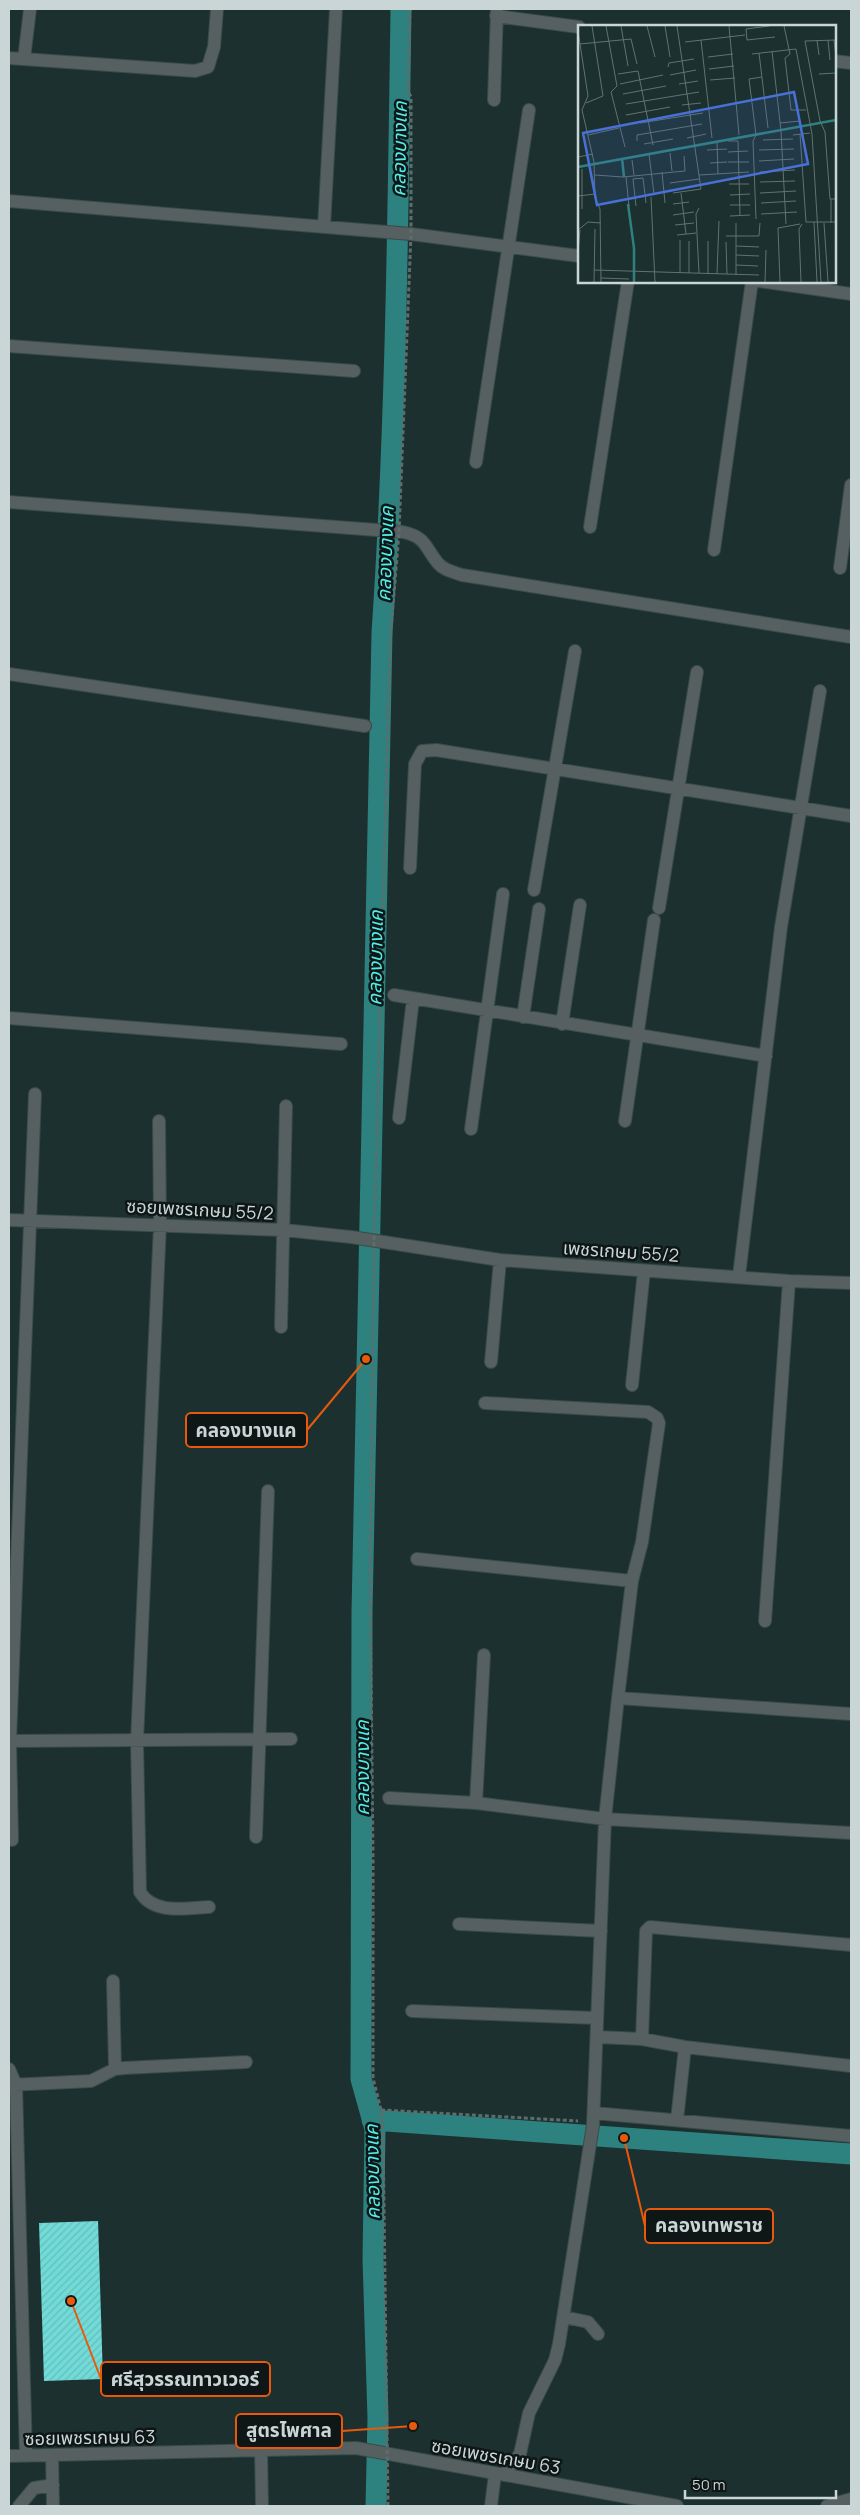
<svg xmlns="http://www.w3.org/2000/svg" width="860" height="2515" font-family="Manrope,'Noto Sans Thai',sans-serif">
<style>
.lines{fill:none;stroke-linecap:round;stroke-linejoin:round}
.canal{stroke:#2d817f;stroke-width:21}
.building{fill:url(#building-hatch)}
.minor-casing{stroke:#384b4a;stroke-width:14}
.path{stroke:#5c6d6c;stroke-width:3;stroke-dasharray:4 2.5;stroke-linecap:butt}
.minor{stroke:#576060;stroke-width:12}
.path-bridge{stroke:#5c6d6c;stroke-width:3;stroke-dasharray:4 2.5;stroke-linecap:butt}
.labels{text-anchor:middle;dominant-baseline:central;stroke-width:5;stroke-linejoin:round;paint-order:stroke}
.street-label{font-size:18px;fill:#cad6d5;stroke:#0e1616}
.water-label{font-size:19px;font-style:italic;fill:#51edea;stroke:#0e1616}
.inset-river{fill:none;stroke:#2d817f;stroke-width:2.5}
.inset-road{fill:none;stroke:#627271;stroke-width:1}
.view{fill:#4870d7;fill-opacity:0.15;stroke:#4870d7;stroke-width:2.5}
.inset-edge{fill:none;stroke:#cad6d5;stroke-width:2.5}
.leader{fill:none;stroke:#e8590c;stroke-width:2}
.callout-dot{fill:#e8590c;stroke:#0e1616;stroke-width:2}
.callout{fill:#0e1616;stroke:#e8590c;stroke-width:2}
.callout-label{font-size:19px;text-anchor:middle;font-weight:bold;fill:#cad6d5}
</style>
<defs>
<pattern id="building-hatch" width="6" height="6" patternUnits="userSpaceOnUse" patternTransform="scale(1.25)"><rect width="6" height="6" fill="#71dbd8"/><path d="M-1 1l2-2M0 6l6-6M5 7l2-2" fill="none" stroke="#67bcba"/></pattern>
</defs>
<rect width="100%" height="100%" fill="#1c302f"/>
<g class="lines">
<!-- canal -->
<path class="canal" d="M 372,2120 L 851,2154
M 376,2506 L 378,2418 L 373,2259 L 375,2129 L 361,2079 L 362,1612 L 382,633 C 396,425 398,217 401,9"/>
</g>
<!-- building -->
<path class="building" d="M 98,2221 L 103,2379 L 44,2381 L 39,2223 Z"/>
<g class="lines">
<defs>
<path id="minor" d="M 496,16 L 579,27
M 9,58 L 195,71 L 208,67 L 214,47 L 217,9
M 24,59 L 30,9
M 834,61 L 851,63
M 494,100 L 497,9
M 9,201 L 411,234 L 579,256
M 324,227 L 336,9
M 759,281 L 851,294
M 9,346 L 354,371
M 476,462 L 529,110
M 9,502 L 403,532 C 426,537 425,547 437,562 C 443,570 453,572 462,575 L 851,637
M 590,527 L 628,281
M 714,550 L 752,281
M 840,568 L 851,485
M 9,674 L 365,726
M 410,868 L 415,764 L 422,751 L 436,750 L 851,816
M 534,890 L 575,651
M 659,908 L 697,672
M 394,995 L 766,1056
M 523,1017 L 539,909
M 9,1018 L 341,1044
M 562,1024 L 580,905
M 399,1118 L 413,999
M 159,1121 L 160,1224 L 137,1741 L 140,1892 C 154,1915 186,1908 209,1907
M 625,1121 L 654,920
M 471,1129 L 503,894
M 9,1220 L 284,1230 L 351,1237 L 500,1260 L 789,1281 L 851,1283
M 739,1276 L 781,927 L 820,691
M 281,1327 L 286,1106
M 491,1362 L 500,1260
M 632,1385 L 644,1271
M 485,1403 L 648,1412 L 657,1418 L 659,1423 L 642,1542 L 632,1581 L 618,1698 L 605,1819 L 593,2125 L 559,2344 L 555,2360 L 529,2413 L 520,2454 L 504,2475
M 417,1559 L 632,1581
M 765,1621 L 789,1281
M 618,1698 L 851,1714
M 9,1741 L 291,1739
M 389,1798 L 476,1803 L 605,1819 L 851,1833
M 476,1803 L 484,1655
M 256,1837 L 268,1491
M 12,1840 L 10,1741 L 35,1094
M 459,1924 L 601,1931
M 851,1945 L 650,1927 L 646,1931 L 642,2039 L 685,2047 L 851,2066
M 113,1981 L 115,2069
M 412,2011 L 597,2018
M 597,2037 L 642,2039
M 9,2069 L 16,2085 L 26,2456
M 9,2085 L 91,2081 L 115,2069 L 124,2068 L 246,2062
M 594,2113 L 851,2136
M 677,2120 L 685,2047
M 564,2317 L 588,2322 L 598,2334
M 261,2450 L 262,2506
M 52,2455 L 53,2506
M 9,2456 L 356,2448 L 677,2506
M 19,2506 L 34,2488 L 53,2485
M 491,2506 L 495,2474
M 827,2506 L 851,2499"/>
</defs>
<!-- minor casing -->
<use href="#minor" class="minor-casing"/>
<!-- path -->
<path class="path" d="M 381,2110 L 578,2121"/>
<!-- minor -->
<use href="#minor" class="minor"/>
<!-- path-bridge -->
<path class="path-bridge" d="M 388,2506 L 383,2132 L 381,2110 L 373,2078 L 373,1860 L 370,1577 L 374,1241 L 390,642 L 399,532 L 411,234 L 411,97 L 408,91 L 410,9"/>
</g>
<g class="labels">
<!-- street labels -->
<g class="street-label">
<text transform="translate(200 1209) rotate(3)">ซอยเพชรเกษม 55/2</text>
<text transform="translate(621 1251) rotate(4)">เพชรเกษม 55/2</text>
<text transform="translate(90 2437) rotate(-1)">ซอยเพชรเกษม 63</text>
<text transform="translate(496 2456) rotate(10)">ซอยเพชรเกษม 63</text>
</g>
<!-- water labels -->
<g class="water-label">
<text transform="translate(399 149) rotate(-89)">คลองบางแค</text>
<text transform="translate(385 554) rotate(-88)">คลองบางแค</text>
<text transform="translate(375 958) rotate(-89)">คลองบางแค</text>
<text transform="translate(362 1768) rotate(-90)">คลองบางแค</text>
<text transform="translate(372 2172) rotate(-91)">คลองบางแค</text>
</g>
</g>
<!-- overview -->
<g transform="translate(578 25)">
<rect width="258" height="258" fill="#1c302f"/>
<path class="inset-river" d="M 44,133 L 46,152M 0,142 L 258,95M 50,179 L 56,223 L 56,257"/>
<path class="inset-road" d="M 28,1 L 39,61 L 33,67 L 47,122M 43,1 L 50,41M 69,1 L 77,32M 87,1 L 92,32M 151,1 L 161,110M 191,1 L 168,4 L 169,15 L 197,12M 206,1 L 212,29 L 207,33 L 213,85 L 228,85M 0,6 L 10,71 L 4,85 L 16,137 L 17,173 L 22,184 L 23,257M 123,15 L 134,113M 239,15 L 241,30M 250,15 L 252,35M 256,15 L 258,32M 258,15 L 227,16 L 242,96 L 247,107 L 252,174 L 258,174M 107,17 L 167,10M 2,19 L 53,14 L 59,39M 194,26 L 203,106 L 208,199M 181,28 L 190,103M 174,29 L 218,24 L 234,109 L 243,257M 130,32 L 155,29M 90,42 L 91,38 L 116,34M 131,44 L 156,41M 40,49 L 60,46 L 75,120M 241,49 L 258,48M 92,50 L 118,45M 132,55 L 157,53M 42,59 L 85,50M 101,59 L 120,56M 45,69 L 88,61M 8,78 L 25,71 L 14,1M 48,79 L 121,67M 104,80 L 123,78M 48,90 L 92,82M 62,98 L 125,88M 202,98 L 222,96M 222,109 L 228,197 L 258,197M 10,110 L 41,103M 215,110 L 232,108M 109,113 L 128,109M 185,115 L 215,114M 59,116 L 59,110 L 124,99M 150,116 L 160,116 L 162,190M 139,117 L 140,149M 66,119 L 95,114M 129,125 L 149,124M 181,125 L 216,124M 150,127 L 170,126M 92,128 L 94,146M 71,129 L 76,169M 0,132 L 15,129M 54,135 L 56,150M 181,136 L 216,134M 150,137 L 171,137M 132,138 L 149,137M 4,144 L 4,184M 84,147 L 87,178M 182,147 L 217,145M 17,150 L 45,152 L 107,146 L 106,131M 121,150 L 171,147M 48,152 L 51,181M 182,157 L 217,156M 92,158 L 121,154M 151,159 L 171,159M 95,168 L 123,164 L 99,1M 103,168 L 108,209M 182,168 L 218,166M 152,170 L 172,169M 0,171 L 17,169M 73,172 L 77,257M 253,174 L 253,198M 183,178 L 218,176M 95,179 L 111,177M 152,180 L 172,180M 58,181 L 55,154 L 65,153 L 68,178M 183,189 L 219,187M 95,190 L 116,187M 152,191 L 172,190M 178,194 L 175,116 L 178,110 L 171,54 L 184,52M 236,197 L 239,257M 246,198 L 250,257M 97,200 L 116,198M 0,205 L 10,197 L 23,198M 99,210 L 118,208M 148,211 L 181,211 L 182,198M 102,215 L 102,248M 111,216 L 111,248M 148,217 L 149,249M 158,221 L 181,222M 0,227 L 2,205M 158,230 L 181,231M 158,240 L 180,241M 16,245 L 181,250M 121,248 L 118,189 L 121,183M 130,249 L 130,216M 139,249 L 141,196M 158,250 L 158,198M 23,253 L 51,254M 16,257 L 17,204M 187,257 L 188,225M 202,257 L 200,203 L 222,199M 223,257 L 221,204 L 224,199"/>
<path class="view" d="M 216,67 L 230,139 L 19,180 L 5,108 Z"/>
<rect width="258" height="258" class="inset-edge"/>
</g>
<!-- callouts -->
<path class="leader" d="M366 1359L307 1430M624 2138L645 2226M71 2301L101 2379M413 2426L342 2431"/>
<g class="callout-dot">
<circle cx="366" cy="1359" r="5"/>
<circle cx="624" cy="2138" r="5"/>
<circle cx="71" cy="2301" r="5"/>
<circle cx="413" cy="2426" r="5"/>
</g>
<g class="callout">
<rect x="186" y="1413" width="121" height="34" rx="5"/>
<rect x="645" y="2209" width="128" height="34" rx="5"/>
<rect x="101" y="2362" width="169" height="34" rx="5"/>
<rect x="236" y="2414" width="106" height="34" rx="5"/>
</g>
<g class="callout-label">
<text x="246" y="1437">คลองบางแค</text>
<text x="709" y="2232">คลองเทพราช</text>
<text x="185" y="2386">ศรีสุวรรณทาวเวอร์</text>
<text x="289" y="2437">สูตรไพศาล</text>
</g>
<!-- border -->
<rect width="860" height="2515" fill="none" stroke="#cad6d5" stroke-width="20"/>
<!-- scale -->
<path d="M685 2490v8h151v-8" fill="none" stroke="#cad6d5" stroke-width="2.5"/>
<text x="692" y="2490" font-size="15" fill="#cad6d5" stroke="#0e1616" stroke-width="4" paint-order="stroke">50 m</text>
</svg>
